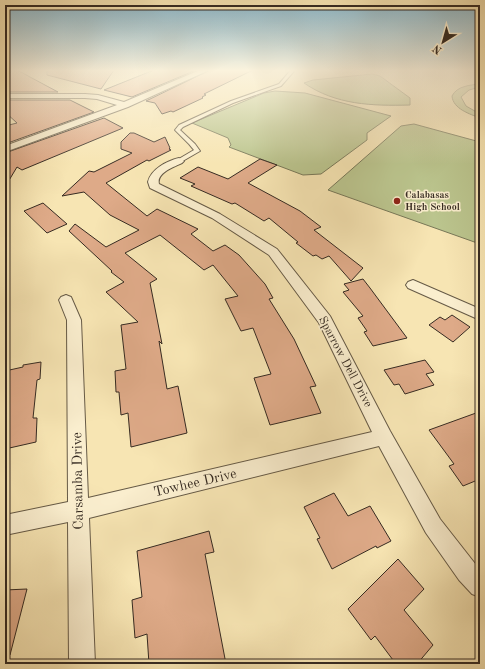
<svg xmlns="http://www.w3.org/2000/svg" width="485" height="669" font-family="'Old Standard TT',serif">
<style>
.green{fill:#bbc58e;stroke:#787858}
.building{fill:#deaa88;stroke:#362b22}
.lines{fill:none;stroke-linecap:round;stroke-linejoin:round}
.lane-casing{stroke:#665a46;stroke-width:2}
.street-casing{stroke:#665a46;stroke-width:2}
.lane{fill:#faeece;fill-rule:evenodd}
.street{fill:#faeece;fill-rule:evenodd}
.poi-dot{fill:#8f2418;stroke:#faeece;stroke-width:1.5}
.labels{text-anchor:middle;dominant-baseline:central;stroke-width:3;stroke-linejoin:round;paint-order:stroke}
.far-poi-label{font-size:10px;font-weight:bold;fill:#362b22;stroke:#faeece;text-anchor:start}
.street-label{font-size:12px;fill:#362b22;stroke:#faeece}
.near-street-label{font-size:14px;fill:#362b22;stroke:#faeece}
</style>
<rect width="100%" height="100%" fill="#f7e5b3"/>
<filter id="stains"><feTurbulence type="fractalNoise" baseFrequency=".005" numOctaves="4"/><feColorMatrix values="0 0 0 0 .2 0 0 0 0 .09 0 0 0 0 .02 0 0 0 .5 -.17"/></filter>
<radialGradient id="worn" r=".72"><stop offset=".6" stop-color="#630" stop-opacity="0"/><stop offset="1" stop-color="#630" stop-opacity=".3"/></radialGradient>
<!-- green -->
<path class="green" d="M 372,74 L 380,76 L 410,98 L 410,105 C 372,106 336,105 304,83 L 313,80 Z
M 480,84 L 480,87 L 469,90 L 461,97 L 466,106 L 480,114 L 480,118 C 470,114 453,109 452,96 C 457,86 470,85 480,84 Z
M 275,91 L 305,93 L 391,116 L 367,133 L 367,140 L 321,174 L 303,175 L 229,147 L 231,145 L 228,138 L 192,123 L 264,93 Z
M 414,124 L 480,142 L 480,244 L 328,190 L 401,126 Z"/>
<!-- building -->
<path class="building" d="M 13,70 L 17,70 L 58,92 L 5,92 L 5,78 Z
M 47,70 L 114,70 L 101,89 L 47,75 Z
M 154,70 L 196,70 L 132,97 L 104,90 Z
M 210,70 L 253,70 L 204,94 L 206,95 L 202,97 L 203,98 L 173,112 L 171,111 L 162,114 L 155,103 L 146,101 Z
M 5,100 L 70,100 L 94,112 L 5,144 L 5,126 L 17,123 L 5,112 Z
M 104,118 L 123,128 L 22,170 L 17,167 L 5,187 L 5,153 Z
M 130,133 L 134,133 L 154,142 L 165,137 L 170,148 L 169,149 L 171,150 L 149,161 L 147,160 L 106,183 L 147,216 L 157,209 L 198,229 L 191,234 L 213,251 L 225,245 L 239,255 L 265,284 L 273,298 L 269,299 L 294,339 L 316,386 L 310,387 L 321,413 L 270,425 L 254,378 L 271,374 L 253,328 L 241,331 L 225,299 L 238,296 L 213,265 L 204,270 L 160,235 L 125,253 L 157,279 L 150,283 L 162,344 L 159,341 L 167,389 L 178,386 L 187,433 L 131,447 L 128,413 L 121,415 L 119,392 L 116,392 L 115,371 L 126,369 L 121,325 L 138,322 L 106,292 L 124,282 L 111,272 L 112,271 L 69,231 L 75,224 L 106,247 L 139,230 L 110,215 L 84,192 L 62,196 L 89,171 L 94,172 L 132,153 L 121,149 L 121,142 Z
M 260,159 L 277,165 L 248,183 L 300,211 L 321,227 L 314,230 L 363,268 L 351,281 L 329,256 L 322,259 L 316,255 L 313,256 L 296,243 L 298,242 L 269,218 L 264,221 L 235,203 L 232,204 L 191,186 L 195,184 L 180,178 L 198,167 L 228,179 Z
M 43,203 L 67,224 L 47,233 L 24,211 Z
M 363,279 L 370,288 L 407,338 L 373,346 L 364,332 L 367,331 L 358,318 L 363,316 L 343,292 L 349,290 L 344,284 Z
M 452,315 L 470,327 L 453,342 L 429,325 L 440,317 L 445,320 Z
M 425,360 L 434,372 L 426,374 L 434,385 L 405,394 L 399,384 L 394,385 L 384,370 Z
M 41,362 L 40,379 L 37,380 L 33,418 L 37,418 L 36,442 L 5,449 L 5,371 L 23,367 L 23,365 Z
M 476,413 L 480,419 L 480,479 L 463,486 L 449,466 L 454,464 L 429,430 Z
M 334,493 L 348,516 L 370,506 L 391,541 L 377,548 L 376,546 L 332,569 L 317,539 L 320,538 L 304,507 Z
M 209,531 L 214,552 L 205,554 L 226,664 L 149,664 L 147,634 L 135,638 L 132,600 L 142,597 L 137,551 Z
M 398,559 L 424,589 L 404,610 L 433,645 L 417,664 L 396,664 L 375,636 L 371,640 L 348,609 Z
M 27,589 L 10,655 L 5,654 L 5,590 Z"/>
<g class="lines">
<defs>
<path id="lane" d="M 291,70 L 295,70 L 281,86 L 233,103 L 183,127 L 180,130 L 195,144 L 200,151 L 181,162 L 177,162 L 177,160 L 194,150 L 189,144 L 175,130 L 179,125 L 231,101 L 279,84 Z"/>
<path id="street" d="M 200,70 L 209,70 L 128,107 L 5,152 L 5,146 L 117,105 L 97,99 L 85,98 L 5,98 L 5,94 L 85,94 L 98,95 L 124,102 Z
M 179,158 L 184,161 L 182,163 C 174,167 156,173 159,184 L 220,214 L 277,249 L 330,316 L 390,431 L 440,519 L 480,570 L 480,597 L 472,594 L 459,580 L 426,533 L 379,446 L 89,518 L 95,664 L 69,664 L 68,522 L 5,535 L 5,515 L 68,502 L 67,320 L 59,300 L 61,297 L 66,295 L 71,297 L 81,320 L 88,498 L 372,432 L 319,323 L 269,255 L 212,218 L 150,188 L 148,182 C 151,169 167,161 179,158 Z
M 413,280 L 480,309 L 480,320 L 408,288 L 406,285 L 408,282 Z"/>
</defs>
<!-- lane casing -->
<use href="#lane" class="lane-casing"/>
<!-- street casing -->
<use href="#street" class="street-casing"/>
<!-- lane -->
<use href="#lane" class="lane"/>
<!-- street -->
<use href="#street" class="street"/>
</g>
<!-- sky -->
<linearGradient id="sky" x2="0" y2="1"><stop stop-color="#8ab9ce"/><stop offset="0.43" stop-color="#fbf3dd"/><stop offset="1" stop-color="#fbf3dd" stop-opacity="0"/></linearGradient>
<rect width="485" height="164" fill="url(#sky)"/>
<!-- markers -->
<circle class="poi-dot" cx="397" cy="201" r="4"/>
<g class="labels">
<!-- far-poi labels -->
<g class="far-poi-label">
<text x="405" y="195">Calabasas<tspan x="405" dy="12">High School</tspan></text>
</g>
<!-- street labels -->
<g class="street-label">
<text transform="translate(345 362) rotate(62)">Sparrow Dell Drive</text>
</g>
<!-- near-street labels -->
<g class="near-street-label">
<text transform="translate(78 481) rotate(-91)">Carsamba Drive</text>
<text transform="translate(195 483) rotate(-13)">Towhee Drive</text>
</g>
</g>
<!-- margin -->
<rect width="485" height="669" fill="none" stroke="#f7e5b3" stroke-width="20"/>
<rect x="6" y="6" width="473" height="657" fill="none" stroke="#362b22" stroke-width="2"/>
<rect x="10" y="10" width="465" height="649" fill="none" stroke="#362b22"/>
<!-- north arrow -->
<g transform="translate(443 42) rotate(217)" stroke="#faeece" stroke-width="3" paint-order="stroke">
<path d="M0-3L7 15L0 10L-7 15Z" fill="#362b22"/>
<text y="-6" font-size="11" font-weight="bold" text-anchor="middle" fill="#362b22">N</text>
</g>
<rect width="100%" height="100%" filter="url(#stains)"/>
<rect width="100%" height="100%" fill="url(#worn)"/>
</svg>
